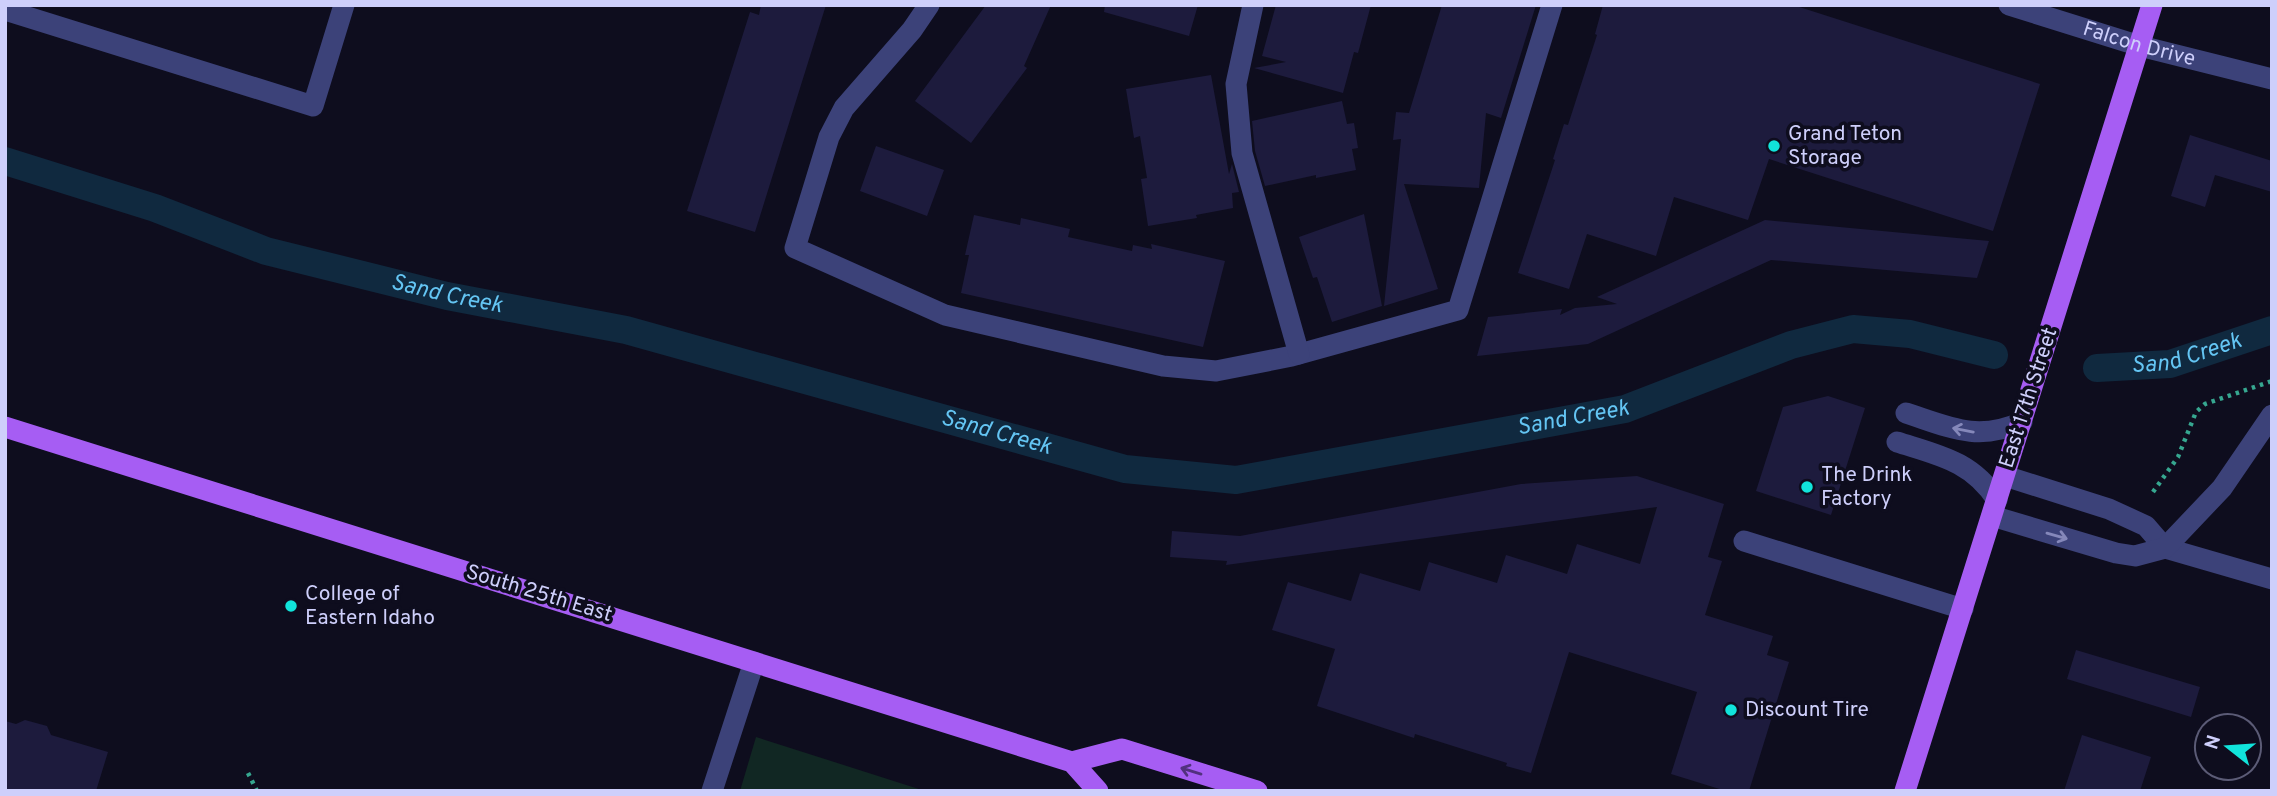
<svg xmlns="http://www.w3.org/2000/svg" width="2277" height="796" font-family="Overpass,sans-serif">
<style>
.green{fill:#112723}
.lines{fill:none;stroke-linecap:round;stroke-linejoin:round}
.canal{stroke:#10293f;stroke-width:28}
.building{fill:#1d1b3d}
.path{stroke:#36a790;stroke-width:4.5;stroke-dasharray:3.5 5;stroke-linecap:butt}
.minor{stroke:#3c4279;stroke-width:21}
.major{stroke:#a65df3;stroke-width:21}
.oneway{stroke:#8588ba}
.oneway2{stroke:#52317e}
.poi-dot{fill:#11e4db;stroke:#0e0d1e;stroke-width:2.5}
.labels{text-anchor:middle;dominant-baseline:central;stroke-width:7;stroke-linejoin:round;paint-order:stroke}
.street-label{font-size:21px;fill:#cecffb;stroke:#0e0d1e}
.poi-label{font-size:21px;fill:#cecffb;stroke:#0e0d1e;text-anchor:start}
.water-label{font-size:23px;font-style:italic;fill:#64c5f3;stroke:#0e0d1e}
</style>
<rect width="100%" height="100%" fill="#0e0d1e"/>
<!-- green -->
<path class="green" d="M 756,737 L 925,791 L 740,791 Z"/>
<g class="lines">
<!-- canal -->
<g class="canal">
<path id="s1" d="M 5,161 L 155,208 L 266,251 L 447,296 L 626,330 L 1125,469 L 1236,480 L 1625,409 L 1791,345 L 1853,329 L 1910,334 L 1994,355"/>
<path id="s2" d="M 2097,368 L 2170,364 L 2272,330"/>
</g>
</g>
<!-- building -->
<path class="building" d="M 761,5 L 826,5 L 755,232 L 687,211 L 750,12 L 759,15 Z
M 986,5 L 1051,5 L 1024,66 L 1027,68 L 971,143 L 915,101 Z
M 1105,5 L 1198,5 L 1189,36 L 1104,12 Z
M 1276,5 L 1371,5 L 1358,53 L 1354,52 L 1343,93 L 1254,68 L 1286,62 L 1262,56 Z
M 1442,5 L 1536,5 L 1501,118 L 1486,113 L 1479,188 L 1404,184 L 1438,289 L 1384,306 L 1401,139 L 1393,140 L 1396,112 L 1409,113 Z
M 1603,5 L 1793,5 L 2040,84 L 1993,231 L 1769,159 L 1748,220 L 1674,197 L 1656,256 L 1587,234 L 1569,289 L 1518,273 L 1555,160 L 1553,159 L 1564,124 L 1568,125 L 1597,35 L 1595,34 Z
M 1211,75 L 1229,174 L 1232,164 L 1239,192 L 1232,193 L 1233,208 L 1196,215 L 1197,218 L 1148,226 L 1141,179 L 1147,178 L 1140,136 L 1134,138 L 1126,89 Z
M 1342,101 L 1347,124 L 1354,123 L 1358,148 L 1352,149 L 1356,170 L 1316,178 L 1316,175 L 1265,186 L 1255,151 L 1252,121 Z
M 2190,135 L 2272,161 L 2272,192 L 2215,175 L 2205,207 L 2171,196 Z
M 876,146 L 944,170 L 927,216 L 860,191 Z
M 1364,214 L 1382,306 L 1332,322 L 1317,277 L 1313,278 L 1299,237 Z
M 974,215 L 1020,225 L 1021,218 L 1070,229 L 1068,237 L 1132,251 L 1133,245 L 1152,249 L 1151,244 L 1225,261 L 1203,347 L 961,293 L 969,255 L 965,255 Z
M 1765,220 L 1989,241 L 1977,278 L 1771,260 L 1588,344 L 1477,356 L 1488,317 L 1562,309 L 1560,315 L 1575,308 L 1617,304 L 1597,297 Z
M 1828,396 L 1865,408 L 1831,515 L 1756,491 L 1783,407 Z
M 1637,476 L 1724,504 L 1708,557 L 1722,561 L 1705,615 L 1773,636 L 1767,655 L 1789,662 L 1749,791 L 1726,791 L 1671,774 L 1697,692 L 1569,652 L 1531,773 L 1506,766 L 1507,763 L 1415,734 L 1414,738 L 1317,706 L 1335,649 L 1272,630 L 1288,582 L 1351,601 L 1360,573 L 1420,591 L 1429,562 L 1497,583 L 1506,555 L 1567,574 L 1577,544 L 1640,564 L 1657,507 L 1226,565 L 1227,561 L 1170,557 L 1172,531 L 1240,536 L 1521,484 Z
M 2076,650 L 2200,687 L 2191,717 L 2067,679 Z
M 25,720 L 47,726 L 51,735 L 108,752 L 96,791 L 5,791 L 5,721 L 16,724 Z
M 2082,735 L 2151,757 L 2140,791 L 2064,791 Z"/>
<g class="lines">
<!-- path -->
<path class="path" d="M 2153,492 L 2178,457 L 2196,412 L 2205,404 L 2272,381
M 248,773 L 257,791"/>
<!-- minor -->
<g class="minor">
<path d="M 929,5 L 912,30 L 844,108 L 829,137 L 795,248 L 945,315 L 1163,366 L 1216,371 L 1292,356 L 1458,310 L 1552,5"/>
<path d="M 1253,5 L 1236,84 L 1242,153 L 1299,354"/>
<path id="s3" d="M 2009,5 L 2140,46 L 2272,79"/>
<path d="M 5,10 L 313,106 L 344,5"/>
<path d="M 1906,413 C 1949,427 1977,442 2022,422"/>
<path d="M 1897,442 C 1938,455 1972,461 1997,500"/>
<path d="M 2005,476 L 2109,509 L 2146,526 L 2165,548 L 2272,579"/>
<path d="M 1992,516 L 2116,553 L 2135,556 L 2165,548 L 2222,488 L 2272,415"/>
<path d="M 1744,541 L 1963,609"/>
<path d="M 712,791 L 754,662"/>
</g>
<!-- major -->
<path class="major" d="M 5,427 L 1072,762 L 1098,791
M 1072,762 L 1122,749 L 1257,791
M 1905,791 L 2152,5"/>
</g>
<!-- one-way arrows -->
<defs><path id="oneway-shaft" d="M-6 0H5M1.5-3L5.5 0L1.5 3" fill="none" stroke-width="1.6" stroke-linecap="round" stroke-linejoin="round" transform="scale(1.75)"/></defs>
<g class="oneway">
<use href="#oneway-shaft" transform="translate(1963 430) rotate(-169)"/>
<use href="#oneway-shaft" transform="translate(2057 536) rotate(16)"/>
</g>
<use class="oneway2" href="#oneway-shaft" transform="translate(1191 771) rotate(-163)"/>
<!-- markers -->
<g class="poi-dot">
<circle cx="1774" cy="146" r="7"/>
<circle cx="1807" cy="487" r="7"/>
<circle cx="291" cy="606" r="7"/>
<circle cx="1731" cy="710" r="7"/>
</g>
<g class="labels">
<!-- street labels -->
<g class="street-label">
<text stroke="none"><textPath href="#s3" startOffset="136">Falcon Drive</textPath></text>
<text transform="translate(2029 398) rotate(-72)">East 17th Street</text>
<text transform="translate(539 594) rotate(17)">South 25th East</text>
</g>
<!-- poi labels -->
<g class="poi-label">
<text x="1788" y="134">Grand Teton<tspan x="1788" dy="24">Storage</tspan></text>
<text x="1821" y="475">The Drink<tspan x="1821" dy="24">Factory</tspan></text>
<text x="305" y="594">College of<tspan x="305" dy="24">Eastern Idaho</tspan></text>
<text x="1745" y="710">Discount Tire</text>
</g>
<!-- water labels -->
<g class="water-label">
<text stroke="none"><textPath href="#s1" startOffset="462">Sand Creek</textPath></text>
<text stroke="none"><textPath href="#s2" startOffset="91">Sand Creek</textPath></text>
<text stroke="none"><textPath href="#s1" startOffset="1617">Sand Creek</textPath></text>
<text stroke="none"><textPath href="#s1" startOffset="1029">Sand Creek</textPath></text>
</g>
</g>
<!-- border -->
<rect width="2277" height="796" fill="none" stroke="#cecffb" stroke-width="14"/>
<!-- north arrow -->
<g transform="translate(2228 747) rotate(287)"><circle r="33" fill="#0e0d1e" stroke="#5b5b76" stroke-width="2"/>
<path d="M0-5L12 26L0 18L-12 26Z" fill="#11e4db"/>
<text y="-10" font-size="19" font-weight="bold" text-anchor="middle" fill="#cecffb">N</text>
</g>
</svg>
